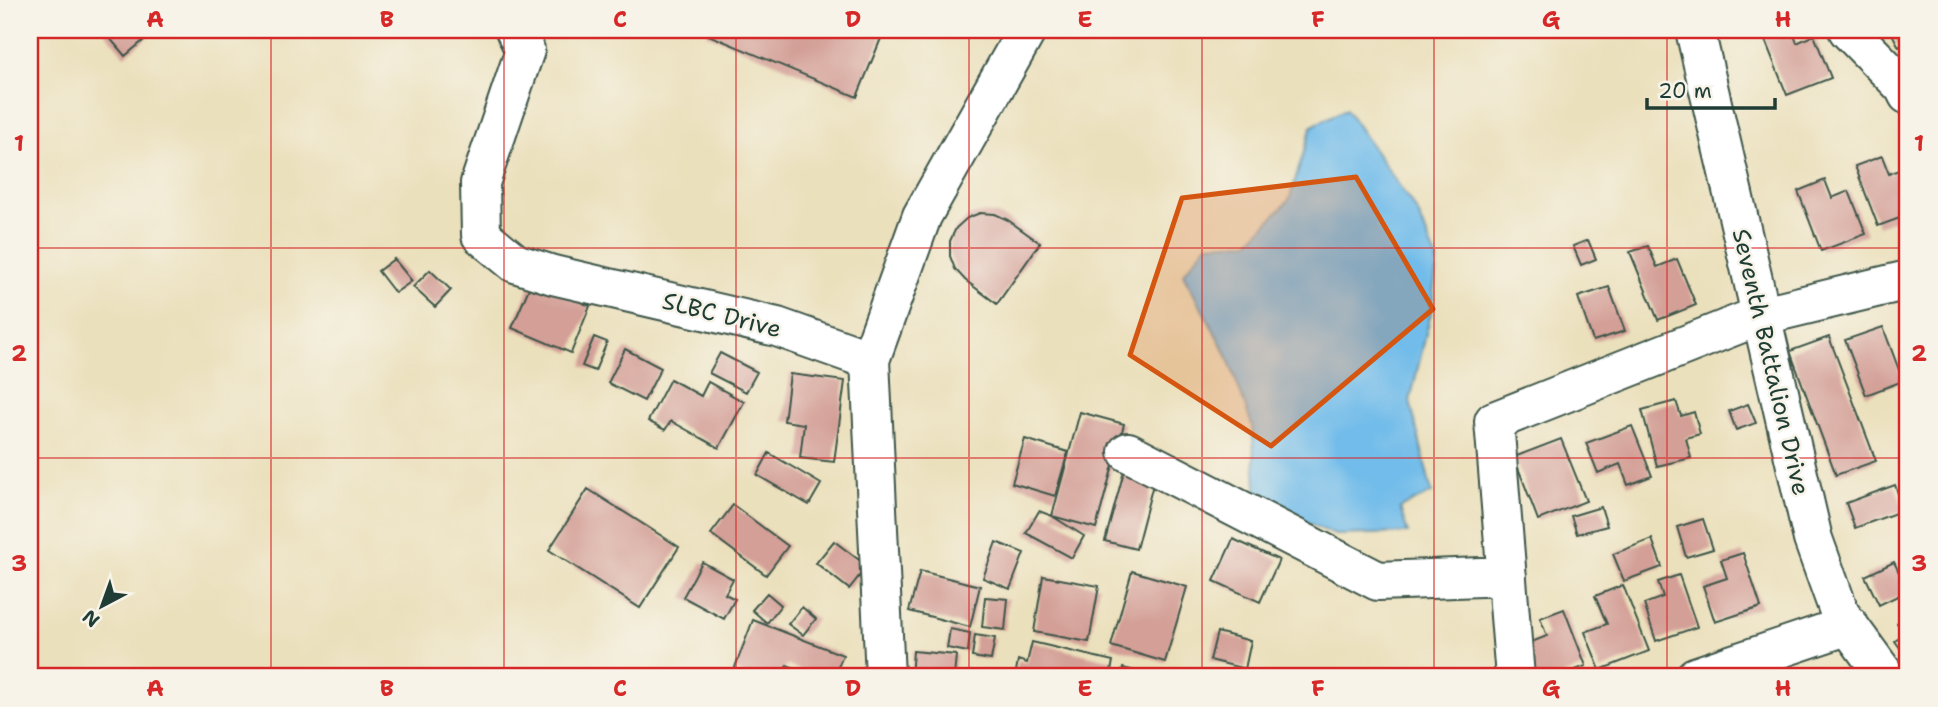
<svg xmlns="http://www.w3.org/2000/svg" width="1938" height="707" font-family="'Shantell Sans',sans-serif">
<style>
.water{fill:#71bcea;stroke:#487c8f;stroke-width:2}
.building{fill:#d39f96}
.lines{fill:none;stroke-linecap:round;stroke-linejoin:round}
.minor-casing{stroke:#3e5548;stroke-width:42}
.minor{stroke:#fff;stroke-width:38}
.marked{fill:#d45610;fill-opacity:0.2;stroke:#d45610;stroke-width:5;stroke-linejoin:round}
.grid{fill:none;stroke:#d62828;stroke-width:2;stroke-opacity:0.55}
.labels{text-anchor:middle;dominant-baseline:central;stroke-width:5;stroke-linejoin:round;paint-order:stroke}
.street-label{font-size:24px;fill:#1f3d34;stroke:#f7f3e8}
.neatline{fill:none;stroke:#d62828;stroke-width:2.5}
.grid-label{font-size:23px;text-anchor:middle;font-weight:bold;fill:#d62828}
</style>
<rect width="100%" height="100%" fill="#f7f3e8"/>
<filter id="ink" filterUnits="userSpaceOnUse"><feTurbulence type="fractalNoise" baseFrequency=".0143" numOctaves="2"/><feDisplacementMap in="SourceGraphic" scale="14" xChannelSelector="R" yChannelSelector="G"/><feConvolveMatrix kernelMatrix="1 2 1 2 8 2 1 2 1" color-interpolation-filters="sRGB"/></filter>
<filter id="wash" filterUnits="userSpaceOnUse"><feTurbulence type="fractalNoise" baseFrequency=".00686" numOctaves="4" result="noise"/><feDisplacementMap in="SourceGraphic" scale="28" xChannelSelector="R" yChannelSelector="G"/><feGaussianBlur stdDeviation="1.57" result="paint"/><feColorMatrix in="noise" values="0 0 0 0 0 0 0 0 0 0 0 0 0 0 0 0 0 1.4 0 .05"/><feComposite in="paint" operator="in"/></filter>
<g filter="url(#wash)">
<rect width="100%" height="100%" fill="#ebe0bc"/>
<!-- water -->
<path class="water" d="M 1346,109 L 1418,213 L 1437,261 L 1431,313 L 1410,401 L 1432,493 L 1400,508 L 1408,533 L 1335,535 L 1257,500 L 1252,425 L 1226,353 L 1183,274 L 1207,244 L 1249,242 L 1289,200 L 1312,126 Z"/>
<g id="blocks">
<!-- building -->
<path class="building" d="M 103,30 L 156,30 L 125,56 Z
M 179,30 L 193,30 L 185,36 Z
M 708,30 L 881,30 L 884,31 L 857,97 L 706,34 Z
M 1777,30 L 1792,30 L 1797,43 L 1814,35 L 1831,78 L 1787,95 L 1763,35 Z
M 1890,30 L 1908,30 L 1908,51 L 1905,44 L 1899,47 Z
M 1882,156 L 1889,174 L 1906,167 L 1908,215 L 1878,226 L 1855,166 Z
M 1825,180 L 1832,198 L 1849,191 L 1866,234 L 1821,251 L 1798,191 Z
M 980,213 L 995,214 L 1008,220 L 1040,243 L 997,304 L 965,280 L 955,269 L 950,256 L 950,241 L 956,228 L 967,218 Z
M 1588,240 L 1596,259 L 1581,265 L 1573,246 Z
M 1648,246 L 1657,267 L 1677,259 L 1696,305 L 1658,320 L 1630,252 Z
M 394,259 L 412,281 L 395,293 L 378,271 Z
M 430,270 L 451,290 L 435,307 L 413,287 Z
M 532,281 L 590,306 L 571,353 L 512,328 Z
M 1609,287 L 1625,331 L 1593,341 L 1578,297 Z
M 1883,327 L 1903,381 L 1866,395 L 1845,340 Z
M 594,337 L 607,342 L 595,371 L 582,366 Z
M 1829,337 L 1876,461 L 1836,475 L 1790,351 Z
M 625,349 L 661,368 L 644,401 L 608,383 Z
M 720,353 L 757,372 L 746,392 L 709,373 Z
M 790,374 L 845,381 L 834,462 L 800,458 L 804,424 L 784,421 Z
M 670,379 L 701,396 L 708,382 L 744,402 L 719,448 L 671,421 L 665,430 L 648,421 Z
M 1676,401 L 1681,416 L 1694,412 L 1700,434 L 1686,438 L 1691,458 L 1657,466 L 1642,410 Z
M 1748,404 L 1756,423 L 1736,430 L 1729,411 Z
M 1080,412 L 1124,424 L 1096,528 L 1052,516 L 1084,536 L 1072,558 L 1026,533 L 1039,511 L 1052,516 Z
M 1632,426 L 1652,476 L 1628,485 L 1620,464 L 1598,473 L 1586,443 Z
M 1025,439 L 1068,452 L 1055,496 L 1012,483 Z
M 1561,439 L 1586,501 L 1538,520 L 1514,457 Z
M 769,453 L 821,484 L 809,505 L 757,475 Z
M 1126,464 L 1156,473 L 1136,549 L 1105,541 Z
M 1895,485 L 1904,510 L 1855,528 L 1846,503 Z
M 588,489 L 679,547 L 640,608 L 549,550 Z
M 733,505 L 788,546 L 766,575 L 711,534 Z
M 1601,507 L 1607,526 L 1577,534 L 1571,516 Z
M 1703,519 L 1713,549 L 1686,557 L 1677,527 Z
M 1233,539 L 1279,560 L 1260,602 L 1214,581 Z
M 1652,539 L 1662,567 L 1624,581 L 1613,554 Z
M 834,541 L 867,566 L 849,589 L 816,563 Z
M 996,542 L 1024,553 L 1010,589 L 983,578 Z
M 1743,553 L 1761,607 L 1715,622 L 1703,586 L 1727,578 L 1721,560 Z
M 702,562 L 733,579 L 725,594 L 735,599 L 724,619 L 683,597 Z
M 1894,562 L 1908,591 L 1879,605 L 1865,576 Z
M 920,571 L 980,586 L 970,627 L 909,611 Z
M 1132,571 L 1187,587 L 1165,662 L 1111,646 Z
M 1679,575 L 1697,627 L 1656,641 L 1644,604 L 1663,597 L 1658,582 Z
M 1043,576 L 1099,586 L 1089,642 L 1034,632 Z
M 1623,585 L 1649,651 L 1600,670 L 1585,632 L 1607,624 L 1595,596 Z
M 767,593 L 781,605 L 767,623 L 752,610 Z
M 985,597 L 1008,599 L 1005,630 L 982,627 Z
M 802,607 L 816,619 L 803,635 L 788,624 Z
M 1564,609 L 1586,666 L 1557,677 L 1536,677 L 1524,645 L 1547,636 L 1540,618 Z
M 1908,615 L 1908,659 L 1895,641 L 1905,634 L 1897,623 Z
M 753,620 L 843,655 L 834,677 L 819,677 L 787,665 L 782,677 L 751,677 L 734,670 Z
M 950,629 L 970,633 L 968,652 L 947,648 Z
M 1217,632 L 1251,641 L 1245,669 L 1210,660 Z
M 975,635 L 995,638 L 991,660 L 972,657 Z
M 1032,642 L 1113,661 L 1110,677 L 1015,677 L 1018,660 L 1027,663 Z
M 913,651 L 956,655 L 954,677 L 911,677 Z
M 1123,668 L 1155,676 L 1155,677 L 1121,677 Z"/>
</g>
</g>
<g filter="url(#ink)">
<use href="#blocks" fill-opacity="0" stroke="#3e5548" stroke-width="2"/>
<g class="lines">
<defs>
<path id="minor" d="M 515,30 L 525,50 L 480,183 L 481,235 L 515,263 L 553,275 L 777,327 L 870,360 L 885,677
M 1695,30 L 1813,539 L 1840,614 L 1886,677
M 1848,30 L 1904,87 L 1908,95
M 870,360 L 922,216 L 1027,30
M 1128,452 L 1378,581 L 1507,576
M 1515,677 L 1494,421 L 1759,316 L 1908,280
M 1695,677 L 1849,625"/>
</defs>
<!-- minor casing -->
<use href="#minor" class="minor-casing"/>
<!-- minor -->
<use href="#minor" class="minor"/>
</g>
</g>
<!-- marked area -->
<path class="marked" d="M 1356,177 L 1433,309 L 1271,446 L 1130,355 L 1182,198 Z"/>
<!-- grid -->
<path class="grid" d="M 271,30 L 271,677M 504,30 L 504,677M 736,30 L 736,677M 969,30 L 969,677M 1202,30 L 1202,677M 1434,30 L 1434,677M 1667,30 L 1667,677M 30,248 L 1908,248M 30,458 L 1908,458"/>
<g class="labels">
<!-- street labels -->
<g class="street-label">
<text transform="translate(722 315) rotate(14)">SLBC Drive</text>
<text transform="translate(1771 362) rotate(77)">Seventh Battalion Drive</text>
</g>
</g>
<!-- margin -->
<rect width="1938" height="707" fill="none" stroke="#f7f3e8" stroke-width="77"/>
<!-- north arrow -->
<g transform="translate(102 606) rotate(221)" stroke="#f7f3e8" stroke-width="5" paint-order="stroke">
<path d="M0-5L12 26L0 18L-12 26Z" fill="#1f3d34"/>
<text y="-10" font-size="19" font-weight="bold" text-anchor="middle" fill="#1f3d34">N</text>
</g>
<!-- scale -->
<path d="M1647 98v10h128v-10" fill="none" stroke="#1f3d34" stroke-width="3.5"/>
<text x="1658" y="98" font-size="21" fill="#1f3d34" stroke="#f7f3e8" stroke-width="5" paint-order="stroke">20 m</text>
<rect x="38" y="38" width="1861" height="630" class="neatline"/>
<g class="grid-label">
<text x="155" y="27">A</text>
<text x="387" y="27">B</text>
<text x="620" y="27">C</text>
<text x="853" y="27">D</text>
<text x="1085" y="27">E</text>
<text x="1318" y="27">F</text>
<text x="1551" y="27">G</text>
<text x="1783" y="27">H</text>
<text x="19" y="151">1</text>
<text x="1919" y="151">1</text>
<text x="19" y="361">2</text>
<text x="1919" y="361">2</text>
<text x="19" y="571">3</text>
<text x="1919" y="571">3</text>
<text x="155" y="696">A</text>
<text x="387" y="696">B</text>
<text x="620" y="696">C</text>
<text x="853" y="696">D</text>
<text x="1085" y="696">E</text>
<text x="1318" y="696">F</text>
<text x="1551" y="696">G</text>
<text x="1783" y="696">H</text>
</g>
</svg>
